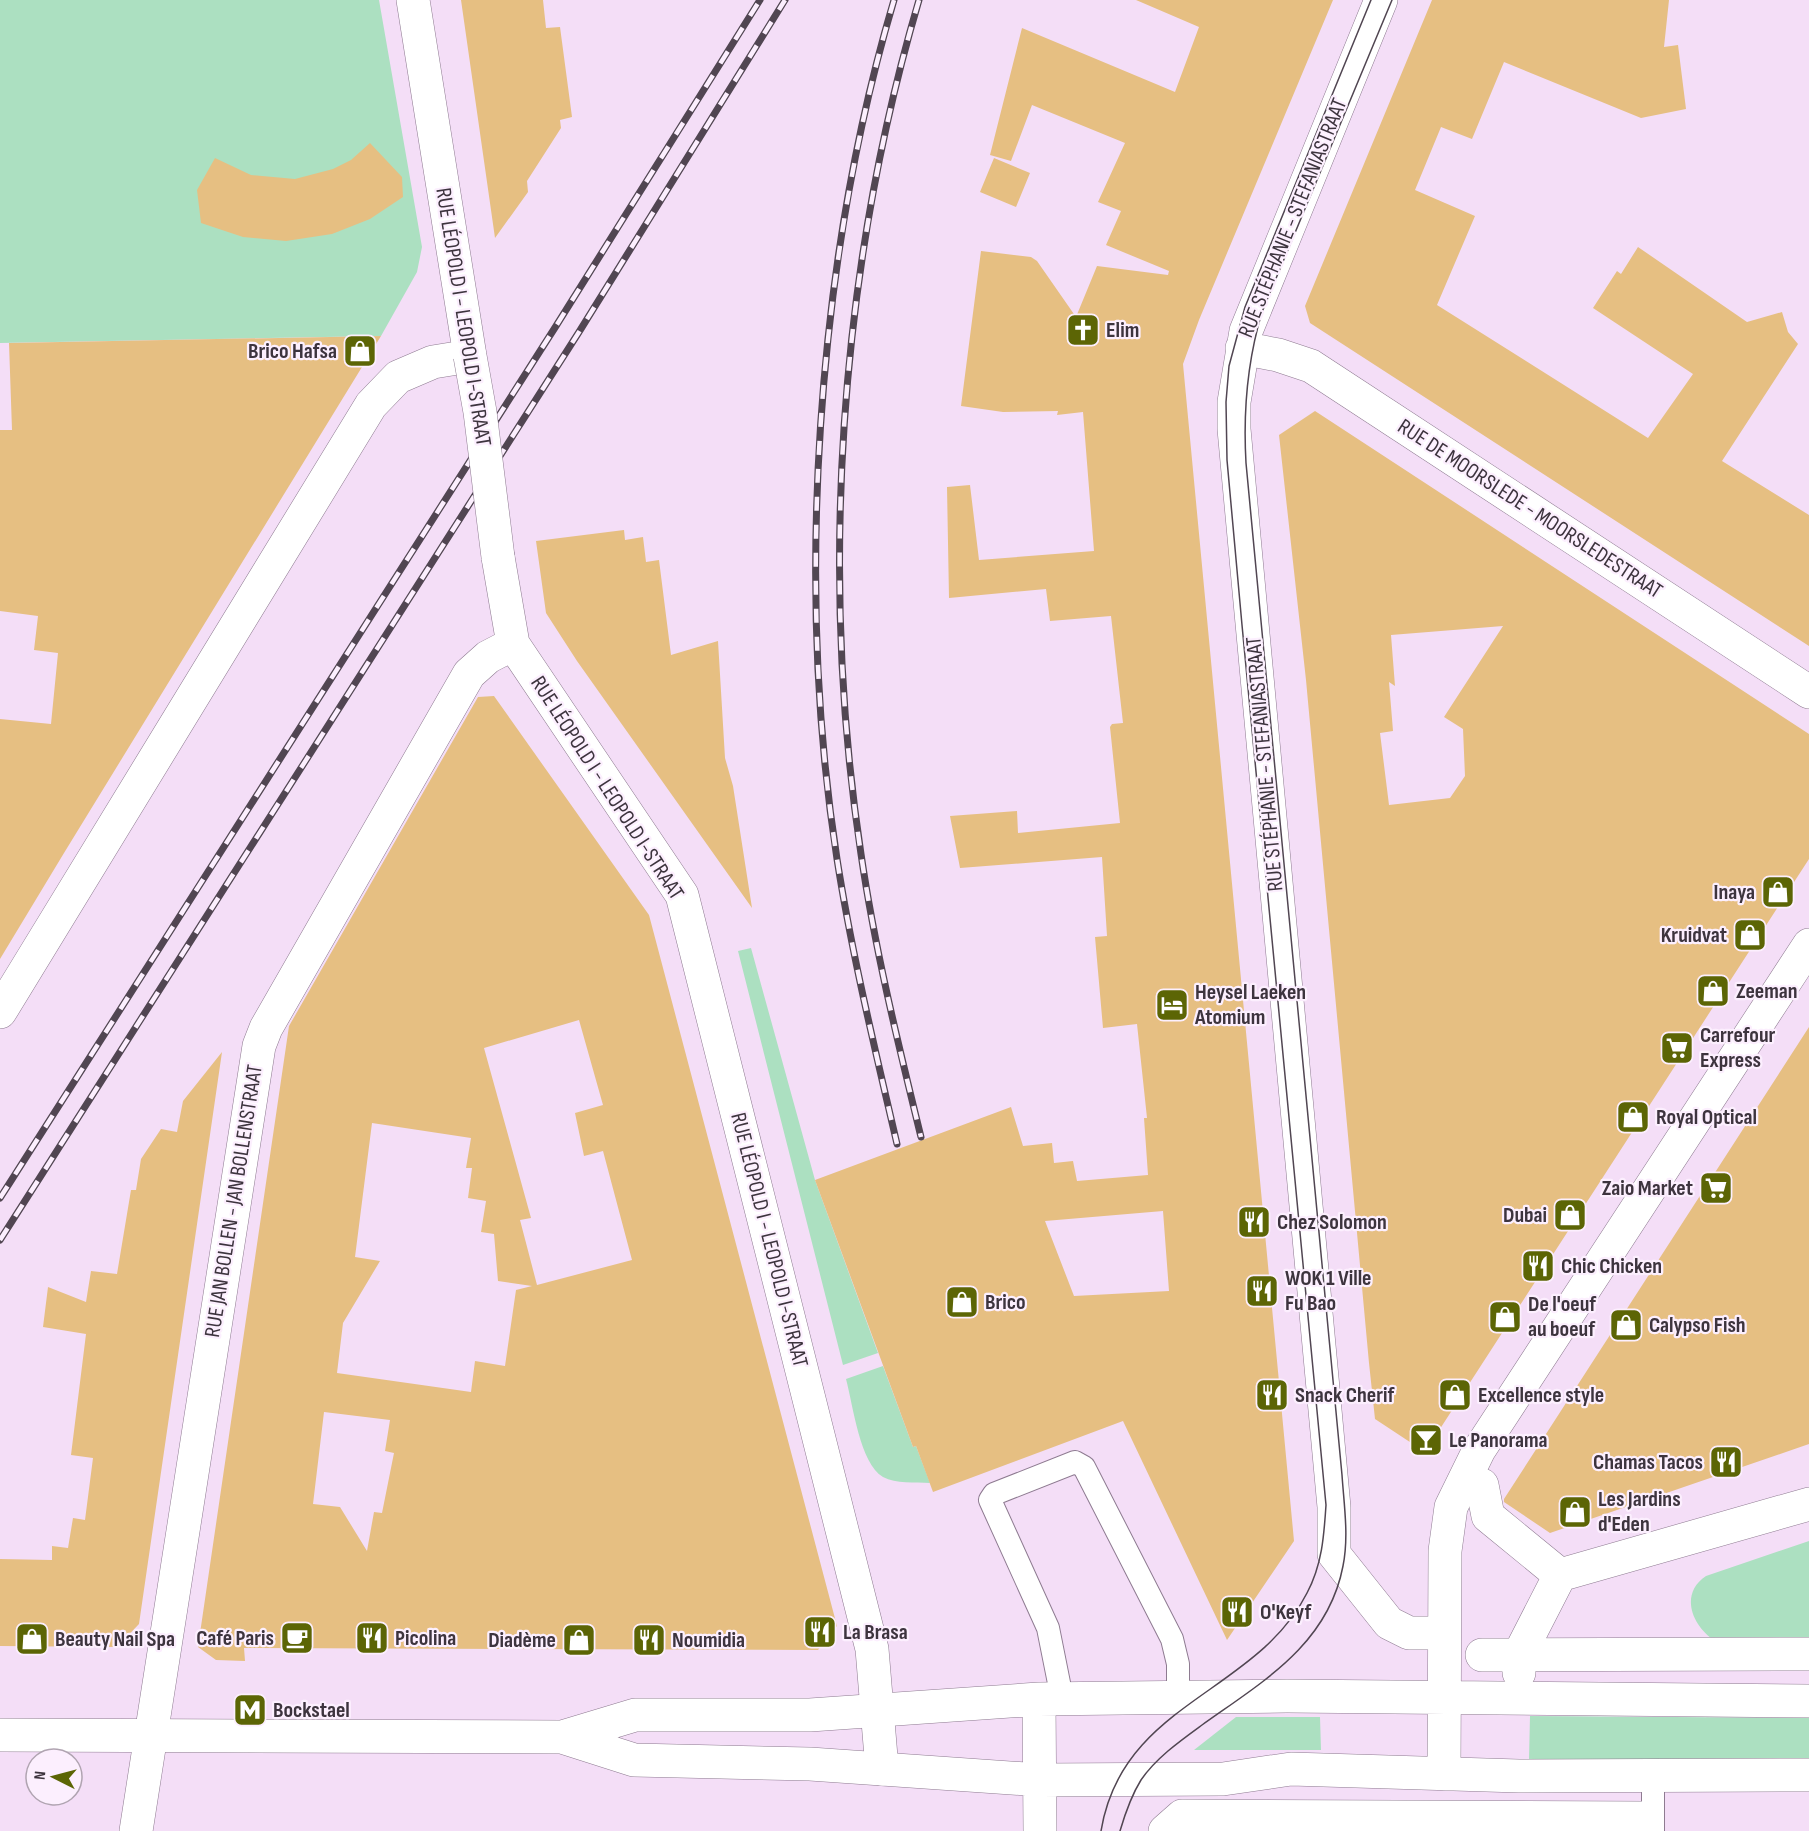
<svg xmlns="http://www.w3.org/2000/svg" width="1809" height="1831" font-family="'Sofia Sans Condensed',sans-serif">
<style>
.green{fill:#ace0c1}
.building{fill:#e6bf82;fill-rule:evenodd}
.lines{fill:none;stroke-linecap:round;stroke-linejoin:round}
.lane-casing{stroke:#8e7b91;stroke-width:24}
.street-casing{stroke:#8e7b91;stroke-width:34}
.secondary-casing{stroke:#8e7b91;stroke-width:34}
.lane{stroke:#fff;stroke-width:22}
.street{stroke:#fff;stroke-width:33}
.secondary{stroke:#fff;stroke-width:33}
.tram{stroke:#514652;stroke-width:1.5}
.rail-casing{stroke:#514652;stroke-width:7}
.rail{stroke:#fceffe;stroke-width:4.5;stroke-dasharray:14;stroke-linecap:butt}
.street-bridge-casing{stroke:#8e7b91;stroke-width:34;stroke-linecap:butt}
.street-bridge{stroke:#fff;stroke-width:33}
.labels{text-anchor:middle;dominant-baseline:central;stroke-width:4.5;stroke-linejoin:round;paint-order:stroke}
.street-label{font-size:22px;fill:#3d343e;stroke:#fceffe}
.poi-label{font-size:22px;font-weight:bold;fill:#3d343e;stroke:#fceffe;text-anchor:start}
</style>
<rect width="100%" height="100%" fill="#f4def7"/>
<!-- green -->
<path class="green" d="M 0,0 L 379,0 L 422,247 L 417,272 L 381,336 L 0,343 Z
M 751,948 L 815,1180 L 878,1353 L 843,1365 L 738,951 Z
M 883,1366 L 913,1447 L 916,1446 L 930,1483 C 915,1482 896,1484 883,1477 C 860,1464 853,1405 846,1379 Z
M 1809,1541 L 1809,1643 L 1715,1641 C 1692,1626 1679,1594 1706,1576 Z
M 1530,1716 L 1809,1718 L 1809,1761 L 1529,1760 Z
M 1236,1717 L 1320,1717 L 1321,1750 L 1194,1750 Z"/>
<!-- building -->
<path class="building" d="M 461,0 L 543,0 L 546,28 L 560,27 L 572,117 L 560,120 L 561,128 L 527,181 L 528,192 L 495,238 Z
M 1136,0 L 1333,0 L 1199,320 L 1183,364 L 1294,1541 L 1227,1640 L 1123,1421 L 933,1492 L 916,1446 L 913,1447 L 815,1180 L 1011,1107 L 1023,1146 L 1052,1143 L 1054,1163 L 1073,1161 L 1077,1181 L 1148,1175 L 1144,1118 L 1147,1118 L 1137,1024 L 1103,1028 L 1095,937 L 1107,936 L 1102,857 L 960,868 L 950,816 L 1017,811 L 1018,833 L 1120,823 L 1110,727 L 1112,724 L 1123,723 L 1111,616 L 1050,621 L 1046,589 L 949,598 L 947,487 L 970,485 L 979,560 L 1094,551 L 1083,412 L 1057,415 L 1058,411 L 1003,412 L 961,406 L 981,251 L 1031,257 L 1037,261 L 1076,317 L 1097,266 L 1168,275 L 1169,271 L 1106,245 L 1121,211 L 1098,202 L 1125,143 L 1032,105 L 1011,161 L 990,155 L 1022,28 L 1175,92 L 1199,27 ZM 1163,1211 L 1169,1291 L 1074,1296 L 1045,1221 Z
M 1432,0 L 1669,0 L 1664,47 L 1678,45 L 1686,109 L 1641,118 L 1504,62 L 1472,139 L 1441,127 L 1415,190 L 1475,216 L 1437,305 L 1648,438 L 1693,374 L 1593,308 L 1617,271 L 1621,274 L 1638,247 L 1747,322 L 1782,312 L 1788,332 L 1798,344 L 1722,461 L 1809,515 L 1809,646 L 1310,323 L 1305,306 Z
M 370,143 L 402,177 L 403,197 L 370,219 L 332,234 L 286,241 L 243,237 L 201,223 L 197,190 L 215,158 L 251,175 L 295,179 L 333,169 L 351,160 Z
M 994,158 L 1030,173 L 1016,207 L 980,192 Z
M 381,336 L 64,853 L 0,959 L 0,719 L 51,724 L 58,653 L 34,650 L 38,616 L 0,611 L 0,430 L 12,430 L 9,343 Z
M 1315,411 L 1809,734 L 1809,859 L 1425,1452 L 1375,1419 L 1369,1363 L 1306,680 L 1279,435 ZM 1503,626 L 1444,717 L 1463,729 L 1465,776 L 1450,798 L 1389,805 L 1380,733 L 1393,731 L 1389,682 L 1395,686 L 1391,635 Z
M 624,530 L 625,540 L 643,537 L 646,562 L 659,560 L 671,655 L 718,641 L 725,758 L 733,786 L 752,908 L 577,661 L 546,613 L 536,541 Z
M 494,696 L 649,915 L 837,1626 L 818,1650 L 244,1648 L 245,1661 L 216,1660 L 198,1647 L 289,1026 L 478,697 ZM 579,1020 L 603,1105 L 575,1113 L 584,1156 L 603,1151 L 632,1260 L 537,1285 L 520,1220 L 531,1218 L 484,1048 ZM 372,1123 L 471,1138 L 466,1168 L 472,1168 L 468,1198 L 486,1201 L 481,1232 L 494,1234 L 498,1281 L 532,1286 L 516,1290 L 505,1366 L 475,1361 L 471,1392 L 337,1373 L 343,1323 L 380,1261 L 355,1257 ZM 324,1412 L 390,1420 L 385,1451 L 394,1453 L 382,1513 L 374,1512 L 367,1551 L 340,1507 L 313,1504 Z
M 1809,1027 L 1809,1444 L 1550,1533 L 1504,1502 L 1504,1499 Z
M 222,1052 L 139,1624 L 117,1647 L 0,1646 L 0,1559 L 52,1560 L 52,1546 L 68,1548 L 73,1518 L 85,1520 L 93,1458 L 71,1455 L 86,1334 L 43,1327 L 48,1287 L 86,1302 L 91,1271 L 117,1274 L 131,1190 L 136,1190 L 141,1159 L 161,1129 L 177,1132 L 183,1101 Z"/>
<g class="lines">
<defs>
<path id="lane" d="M 1062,1698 L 1048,1628 L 990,1500 L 994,1494 L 1075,1462 L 1084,1467 L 1172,1639 L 1178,1664 L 1178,1696
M 1653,1775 L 1653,1831"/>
<path id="street" d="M 1381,0 L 1246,331 L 1234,402 L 1234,429 L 1334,1507 L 1334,1554 L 1389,1623 L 1409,1633 L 1443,1633
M 1242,348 L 1278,355 L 1311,366 L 1809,692
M 498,557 L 513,644 L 682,895 L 872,1649 L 882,1769
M 0,1012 L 371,405 L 398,377 L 433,362 L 470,356 L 413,0
M 1482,1485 L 1488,1516 L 1560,1575 L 1519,1655 L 1519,1673
M 1560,1575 L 1809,1504
M 1482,1655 L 1809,1654
M 136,1831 L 259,1046 L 266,1028 L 469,674 L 488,657 L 513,644
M 1165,1831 L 1182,1816 L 1645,1818"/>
<path id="secondary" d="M 1039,1699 L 1040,1831
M 0,1735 L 562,1737 L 635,1715 L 810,1715 L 1039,1699 L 1287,1696 L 1809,1701
M 562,1737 L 634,1760 L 810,1764 L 1040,1780 L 1223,1779 L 1291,1769 L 1519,1776 L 1809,1775
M 1444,1774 L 1445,1551 L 1451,1507 L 1479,1450 L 1809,945"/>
</defs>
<!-- lane casing -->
<use href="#lane" class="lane-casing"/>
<!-- street casing -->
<use href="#street" class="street-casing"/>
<!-- secondary casing -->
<use href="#secondary" class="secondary-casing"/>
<!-- lane -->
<use href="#lane" class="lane"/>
<!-- street -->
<use href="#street" class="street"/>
<!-- secondary -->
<use href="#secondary" class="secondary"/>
<!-- tram -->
<path class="tram" d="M 1101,1831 C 1122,1702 1256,1694 1307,1593 C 1322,1565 1324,1536 1326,1505 L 1242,625 L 1227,460 L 1226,402 L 1229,366 L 1245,307 L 1371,0
M 1120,1831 C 1125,1814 1131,1796 1141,1780 C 1156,1758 1180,1741 1202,1725 C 1262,1682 1328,1645 1343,1566 C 1349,1536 1344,1505 1342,1475 L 1246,463 C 1243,411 1247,362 1262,312 L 1392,0"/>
<defs>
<path id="rail" d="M 894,0 C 816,263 795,588 837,859 C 852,955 875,1049 897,1144
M 919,0 C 839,271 819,575 861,854 C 875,950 898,1043 921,1137
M 0,1198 L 556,326 L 760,0
M 0,1240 L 579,332 L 785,0"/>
</defs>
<!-- rail casing -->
<use href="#rail" class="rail-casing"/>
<!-- rail -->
<use href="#rail" class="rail"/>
<defs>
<path id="street-bridge" d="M 470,356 L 480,412 L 498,557"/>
</defs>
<!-- street-bridge casing -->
<use href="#street-bridge" class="street-bridge-casing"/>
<!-- street-bridge -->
<use href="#street-bridge" class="street-bridge"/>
</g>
<!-- icons -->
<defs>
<symbol id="church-square" viewBox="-11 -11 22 22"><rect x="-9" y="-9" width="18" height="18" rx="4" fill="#5c6505" stroke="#fceffe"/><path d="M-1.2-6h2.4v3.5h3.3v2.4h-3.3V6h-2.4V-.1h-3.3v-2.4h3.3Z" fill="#fff"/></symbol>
<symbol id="shop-square" viewBox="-11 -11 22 22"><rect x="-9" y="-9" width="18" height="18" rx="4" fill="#5c6505" stroke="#fceffe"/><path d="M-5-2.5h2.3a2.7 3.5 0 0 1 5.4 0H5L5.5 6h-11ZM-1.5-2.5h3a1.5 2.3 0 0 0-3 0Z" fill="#fff"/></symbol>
<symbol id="hotel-square" viewBox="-11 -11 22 22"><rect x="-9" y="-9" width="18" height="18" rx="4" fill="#5c6505" stroke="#fceffe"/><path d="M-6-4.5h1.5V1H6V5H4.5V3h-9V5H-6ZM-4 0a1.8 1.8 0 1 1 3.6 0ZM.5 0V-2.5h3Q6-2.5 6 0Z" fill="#fff"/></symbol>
<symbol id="supermarket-square" viewBox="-11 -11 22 22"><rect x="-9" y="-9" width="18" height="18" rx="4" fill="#5c6505" stroke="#fceffe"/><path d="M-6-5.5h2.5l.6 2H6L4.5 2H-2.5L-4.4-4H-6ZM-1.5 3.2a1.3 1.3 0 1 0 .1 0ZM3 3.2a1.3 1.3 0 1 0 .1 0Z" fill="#fff"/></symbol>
<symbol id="restaurant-square" viewBox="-11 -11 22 22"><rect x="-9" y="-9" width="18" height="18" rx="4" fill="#5c6505" stroke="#fceffe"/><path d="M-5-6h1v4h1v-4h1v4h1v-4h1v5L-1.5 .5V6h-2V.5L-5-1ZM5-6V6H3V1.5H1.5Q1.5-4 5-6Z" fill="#fff"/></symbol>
<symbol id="bar-square" viewBox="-11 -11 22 22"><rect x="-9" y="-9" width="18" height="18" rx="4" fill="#5c6505" stroke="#fceffe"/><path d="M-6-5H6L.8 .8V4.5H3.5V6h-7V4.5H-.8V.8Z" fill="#fff"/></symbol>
<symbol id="cafe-square" viewBox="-11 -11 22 22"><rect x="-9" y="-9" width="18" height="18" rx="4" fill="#5c6505" stroke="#fceffe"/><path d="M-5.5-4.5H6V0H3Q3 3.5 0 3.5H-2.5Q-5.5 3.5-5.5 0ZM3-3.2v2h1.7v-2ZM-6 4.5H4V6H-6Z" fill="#fff"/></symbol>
<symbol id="metro-square" viewBox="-11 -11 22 22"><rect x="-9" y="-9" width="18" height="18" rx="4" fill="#5c6505" stroke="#fceffe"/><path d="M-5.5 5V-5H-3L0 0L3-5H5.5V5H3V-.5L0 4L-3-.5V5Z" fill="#fff"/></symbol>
</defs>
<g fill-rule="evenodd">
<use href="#church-square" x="1064" y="311" width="38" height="38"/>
<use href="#shop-square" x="341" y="332" width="38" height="38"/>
<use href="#shop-square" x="1759" y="873" width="38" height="38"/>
<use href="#shop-square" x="1731" y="916" width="38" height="38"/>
<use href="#shop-square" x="1694" y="972" width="38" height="38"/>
<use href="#hotel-square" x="1153" y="986" width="38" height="38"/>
<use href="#supermarket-square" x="1658" y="1029" width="38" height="38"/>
<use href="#shop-square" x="1614" y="1098" width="38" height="38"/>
<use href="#supermarket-square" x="1697" y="1169" width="38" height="38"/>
<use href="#shop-square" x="1551" y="1196" width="38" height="38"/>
<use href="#restaurant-square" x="1235" y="1203" width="38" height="38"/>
<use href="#restaurant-square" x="1519" y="1247" width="38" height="38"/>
<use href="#restaurant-square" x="1243" y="1272" width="38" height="38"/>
<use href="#shop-square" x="943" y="1283" width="38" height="38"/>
<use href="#shop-square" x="1486" y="1298" width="38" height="38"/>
<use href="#shop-square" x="1607" y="1306" width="38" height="38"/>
<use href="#restaurant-square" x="1253" y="1376" width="38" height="38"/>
<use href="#shop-square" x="1436" y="1376" width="38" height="38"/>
<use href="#bar-square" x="1407" y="1421" width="38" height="38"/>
<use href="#restaurant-square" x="1707" y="1443" width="38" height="38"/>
<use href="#shop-square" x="1556" y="1493" width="38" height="38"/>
<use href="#restaurant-square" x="1218" y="1593" width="38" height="38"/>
<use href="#restaurant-square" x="801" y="1613" width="38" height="38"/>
<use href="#cafe-square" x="278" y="1619" width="38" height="38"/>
<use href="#restaurant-square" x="353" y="1619" width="38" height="38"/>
<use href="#shop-square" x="13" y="1620" width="38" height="38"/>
<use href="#shop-square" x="560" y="1621" width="38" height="38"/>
<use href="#restaurant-square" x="630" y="1621" width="38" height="38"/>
<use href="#metro-square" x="231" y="1691" width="38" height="38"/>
</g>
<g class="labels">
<!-- street labels -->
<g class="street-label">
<text transform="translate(1293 218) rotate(-68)">RUE STÉPHANIE - STEFANIASTRAAT</text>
<text transform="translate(463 317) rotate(81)">RUE LÉOPOLD I - LEOPOLD I-STRAAT</text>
<text transform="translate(1530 509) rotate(33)">RUE DE MOORSLEDE - MOORSLEDESTRAAT</text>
<text transform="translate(1265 764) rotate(-95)">RUE STÉPHANIE - STEFANIASTRAAT</text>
<text transform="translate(607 788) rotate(57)">RUE LÉOPOLD I - LEOPOLD I-STRAAT</text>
<text transform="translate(234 1201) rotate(-81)">RUE JAN BOLLEN - JAN BOLLENSTRAAT</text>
<text transform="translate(769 1240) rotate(76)">RUE LÉOPOLD I - LEOPOLD I-STRAAT</text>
</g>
<!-- poi labels -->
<g class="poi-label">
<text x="1106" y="330">Elim</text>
<text x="337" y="351" text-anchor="end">Brico Hafsa</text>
<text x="1755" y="892" text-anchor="end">Inaya</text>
<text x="1727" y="935" text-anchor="end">Kruidvat</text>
<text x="1736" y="991">Zeeman</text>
<text x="1195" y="992">Heysel Laeken<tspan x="1195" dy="25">Atomium</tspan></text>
<text x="1700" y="1035">Carrefour<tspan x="1700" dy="25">Express</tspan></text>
<text x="1656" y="1117">Royal Optical</text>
<text x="1693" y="1188" text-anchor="end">Zaio Market</text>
<text x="1547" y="1215" text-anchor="end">Dubai</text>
<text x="1277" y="1222">Chez Solomon</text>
<text x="1561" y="1266">Chic Chicken</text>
<text x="1285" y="1278">WOK 1 Ville<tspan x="1285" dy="25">Fu Bao</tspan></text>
<text x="985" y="1302">Brico</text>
<text x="1528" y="1304">De l'oeuf<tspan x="1528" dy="25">au boeuf</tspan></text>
<text x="1649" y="1325">Calypso Fish</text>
<text x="1295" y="1395">Snack Cherif</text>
<text x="1478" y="1395">Excellence style</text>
<text x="1449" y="1440">Le Panorama</text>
<text x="1703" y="1462" text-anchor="end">Chamas Tacos</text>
<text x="1598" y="1499">Les Jardins<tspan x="1598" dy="25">d'Eden</tspan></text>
<text x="1260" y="1612">O'Keyf</text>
<text x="843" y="1632">La Brasa</text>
<text x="274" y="1638" text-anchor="end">Café Paris</text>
<text x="395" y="1638">Picolina</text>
<text x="55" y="1639">Beauty Nail Spa</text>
<text x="556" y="1640" text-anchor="end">Diadème</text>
<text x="672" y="1640">Noumidia</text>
<text x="273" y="1710">Bockstael</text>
</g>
</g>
<!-- north arrow -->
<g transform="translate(54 1777) rotate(276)"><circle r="28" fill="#fceffe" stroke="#b0a4b1" stroke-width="1.5"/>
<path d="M0-4.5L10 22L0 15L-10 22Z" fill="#5c6505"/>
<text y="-9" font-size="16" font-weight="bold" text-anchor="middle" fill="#3d343e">N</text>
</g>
</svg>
